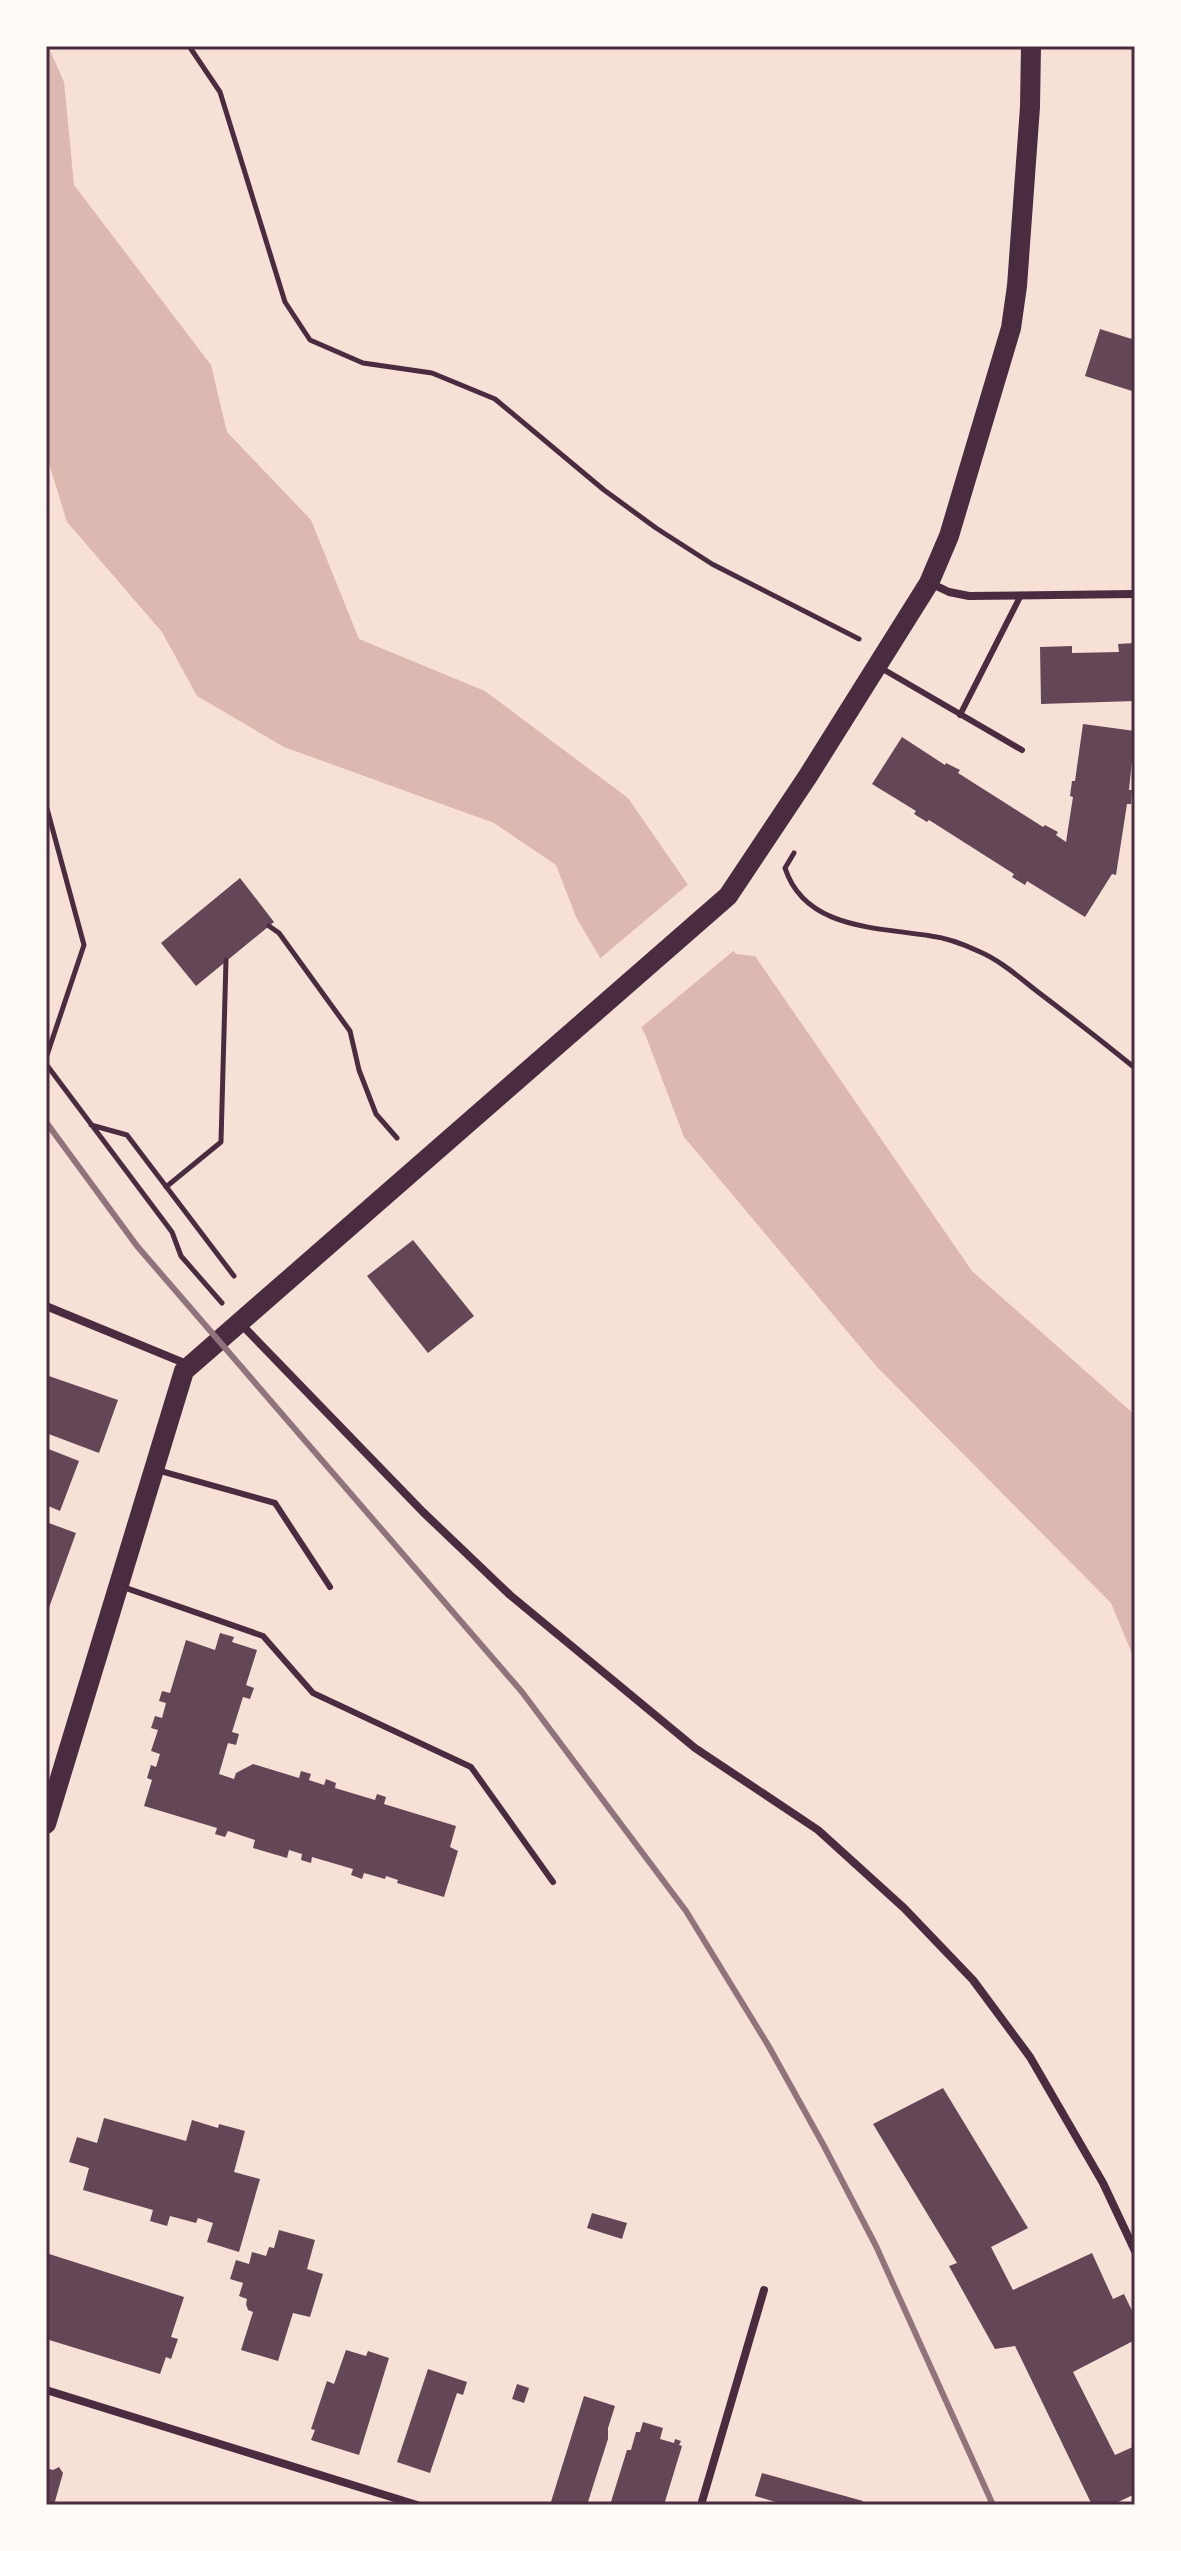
<svg xmlns="http://www.w3.org/2000/svg" width="1181" height="2551" font-family="Karla,sans-serif">
<style>
.water{fill:#dcb8b0}
.pier{fill:#f7e1d7}
.building{fill:#644757}
.lines{fill:none;stroke-linecap:round;stroke-linejoin:round}
.path{stroke:#4a2c40;stroke-width:5}
.service{stroke:#4a2c40;stroke-width:6}
.minor{stroke:#4a2c40;stroke-width:8}
.primary{stroke:#4a2c40;stroke-width:20}
.rail{stroke:#8f747c;stroke-width:6}
.neatline{fill:none;stroke:#4a2c40;stroke-width:3}
</style>
<rect width="100%" height="100%" fill="#f7e1d7"/>
<!-- water -->
<path class="water" d="M 46,46 L 48,46 L 64,82 L 74,185 L 211,365 L 227,432 L 311,520 L 359,639 L 485,691 L 628,798 L 736,954 L 755,956 L 972,1271 L 1135,1415 L 1135,1661 L 1111,1603 L 877,1367 L 684,1137 L 645,1034 L 576,917 L 556,865 L 494,823 L 284,747 L 197,696 L 162,632 L 67,522 L 46,454 Z"/>
<!-- pier -->
<path class="pier" d="M 691,882 L 737,948 L 638,1030 L 597,961 Z"/>
<!-- building -->
<path class="building" d="M 1100,329 L 1135,340 L 1135,392 L 1085,376 Z
M 1135,643 L 1135,701 L 1041,704 L 1040,647 L 1072,646 L 1072,653 L 1119,652 L 1118,644 Z
M 1083,724 L 1135,731 L 1129,790 L 1132,790 L 1131,804 L 1127,804 L 1116,875 L 1112,874 L 1085,917 L 1027,881 L 1025,885 L 1012,877 L 1014,874 L 929,820 L 927,822 L 914,814 L 916,811 L 872,784 L 902,737 L 945,765 L 946,763 L 960,770 L 958,773 L 1043,827 L 1045,825 L 1058,832 L 1056,835 L 1066,842 L 1073,797 L 1070,796 L 1072,781 L 1075,781 Z
M 240,878 L 274,922 L 196,986 L 161,943 Z
M 413,1240 L 474,1316 L 428,1353 L 367,1276 Z
M 46,1375 L 118,1400 L 99,1453 L 46,1433 Z
M 46,1448 L 79,1461 L 60,1511 L 46,1505 Z
M 46,1522 L 76,1533 L 46,1616 Z
M 220,1633 L 234,1637 L 232,1642 L 257,1650 L 246,1685 L 254,1688 L 250,1699 L 243,1697 L 232,1732 L 239,1734 L 236,1745 L 228,1743 L 219,1774 L 234,1779 L 236,1773 L 253,1764 L 299,1778 L 301,1771 L 311,1774 L 309,1780 L 324,1785 L 326,1779 L 336,1783 L 335,1788 L 375,1800 L 377,1794 L 386,1797 L 384,1804 L 456,1826 L 450,1847 L 458,1851 L 444,1897 L 397,1883 L 398,1880 L 386,1876 L 385,1879 L 364,1873 L 362,1879 L 351,1875 L 353,1869 L 312,1857 L 311,1863 L 301,1860 L 302,1854 L 289,1850 L 287,1858 L 253,1848 L 255,1840 L 228,1831 L 225,1837 L 215,1834 L 217,1828 L 144,1806 L 152,1780 L 147,1778 L 151,1765 L 156,1767 L 160,1754 L 151,1751 L 158,1730 L 151,1728 L 155,1716 L 162,1718 L 166,1703 L 159,1701 L 162,1691 L 170,1693 L 186,1640 L 215,1650 Z
M 943,2088 L 1028,2228 L 991,2247 L 1013,2290 L 1092,2253 L 1113,2299 L 1124,2294 L 1135,2317 L 1135,2340 L 1073,2372 L 1115,2455 L 1135,2446 L 1135,2494 L 1112,2505 L 1092,2505 L 1015,2346 L 995,2349 L 949,2266 L 957,2263 L 873,2124 Z
M 104,2118 L 186,2141 L 192,2120 L 218,2128 L 219,2124 L 245,2131 L 234,2172 L 260,2179 L 239,2252 L 207,2242 L 213,2223 L 198,2218 L 196,2223 L 170,2216 L 167,2226 L 150,2221 L 153,2210 L 83,2190 L 89,2168 L 69,2162 L 77,2137 L 97,2143 Z
M 592,2213 L 627,2223 L 622,2239 L 587,2228 Z
M 279,2230 L 315,2240 L 307,2269 L 323,2274 L 310,2317 L 293,2313 L 278,2361 L 241,2350 L 253,2312 L 248,2310 L 246,2304 L 247,2299 L 239,2296 L 243,2283 L 230,2279 L 236,2260 L 249,2264 L 252,2252 L 266,2256 L 269,2247 L 274,2248 Z
M 46,2253 L 184,2297 L 171,2337 L 178,2339 L 171,2359 L 166,2357 L 160,2374 L 46,2339 Z
M 346,2350 L 366,2356 L 368,2351 L 389,2358 L 359,2455 L 311,2440 L 315,2430 L 311,2429 L 327,2381 L 334,2384 Z
M 428,2369 L 467,2382 L 463,2395 L 457,2393 L 430,2473 L 397,2462 Z
M 517,2384 L 529,2388 L 524,2403 L 512,2399 Z
M 584,2396 L 615,2406 L 608,2428 L 608,2439 L 587,2505 L 550,2505 Z
M 643,2422 L 663,2428 L 660,2439 L 674,2443 L 675,2439 L 681,2441 L 679,2445 L 682,2446 L 664,2505 L 610,2505 L 627,2450 L 631,2450 L 636,2432 L 640,2432 Z
M 59,2467 L 63,2473 L 54,2505 L 46,2505 L 46,2468 L 53,2470 Z
M 762,2473 L 863,2501 L 862,2505 L 786,2505 L 755,2496 Z"/>
<g class="lines">
<!-- path -->
<path class="path" d="M 189,46 L 220,92 L 285,302 L 310,340 L 363,363 L 432,373 L 495,399 L 604,490 L 656,528 L 712,564 L 859,639
M 46,805 L 84,945 L 46,1058
M 794,853 L 785,868 C 805,930 878,927 931,936 C 947,938 963,944 978,951 C 1000,960 1020,978 1038,992 C 1071,1017 1103,1042 1135,1068
M 269,926 L 279,933 L 350,1031 L 359,1070 L 376,1114 L 397,1138
M 46,1064 L 172,1232 L 181,1256 L 222,1303
M 91,1125 L 127,1135 L 234,1276
M 166,1187 L 221,1142 L 226,960"/>
<!-- service -->
<path class="service" d="M 881,668 L 1022,750
M 960,715 L 1021,595
M 157,1470 L 275,1503 L 330,1587
M 123,1587 L 263,1636 L 313,1693 L 471,1767 L 553,1882"/>
<!-- minor -->
<path class="minor" d="M 930,583 L 949,592 L 969,596 L 1135,594
M 46,1306 L 189,1365
M 240,1323 L 423,1512 L 510,1595 L 695,1748 L 818,1830 L 904,1908 L 973,1980 L 1030,2057 L 1103,2183 L 1135,2251
M 46,2390 L 417,2505
M 701,2505 L 764,2290"/>
<!-- primary -->
<path class="primary" d="M 46,1824 L 184,1371 L 728,896 L 808,776 L 929,583 L 949,536 L 1011,328 L 1017,286 L 1030,107 L 1031,46"/>
<!-- rail -->
<path class="rail" d="M 46,1122 L 137,1246 L 522,1692 L 686,1911 L 768,2045 L 824,2146 L 876,2246 L 993,2505"/>
</g>
<!-- border -->
<rect width="1181" height="2551" fill="none" stroke="#fffaf5" stroke-width="96"/>
<rect x="48" y="48" width="1085" height="2455" class="neatline"/>
</svg>
